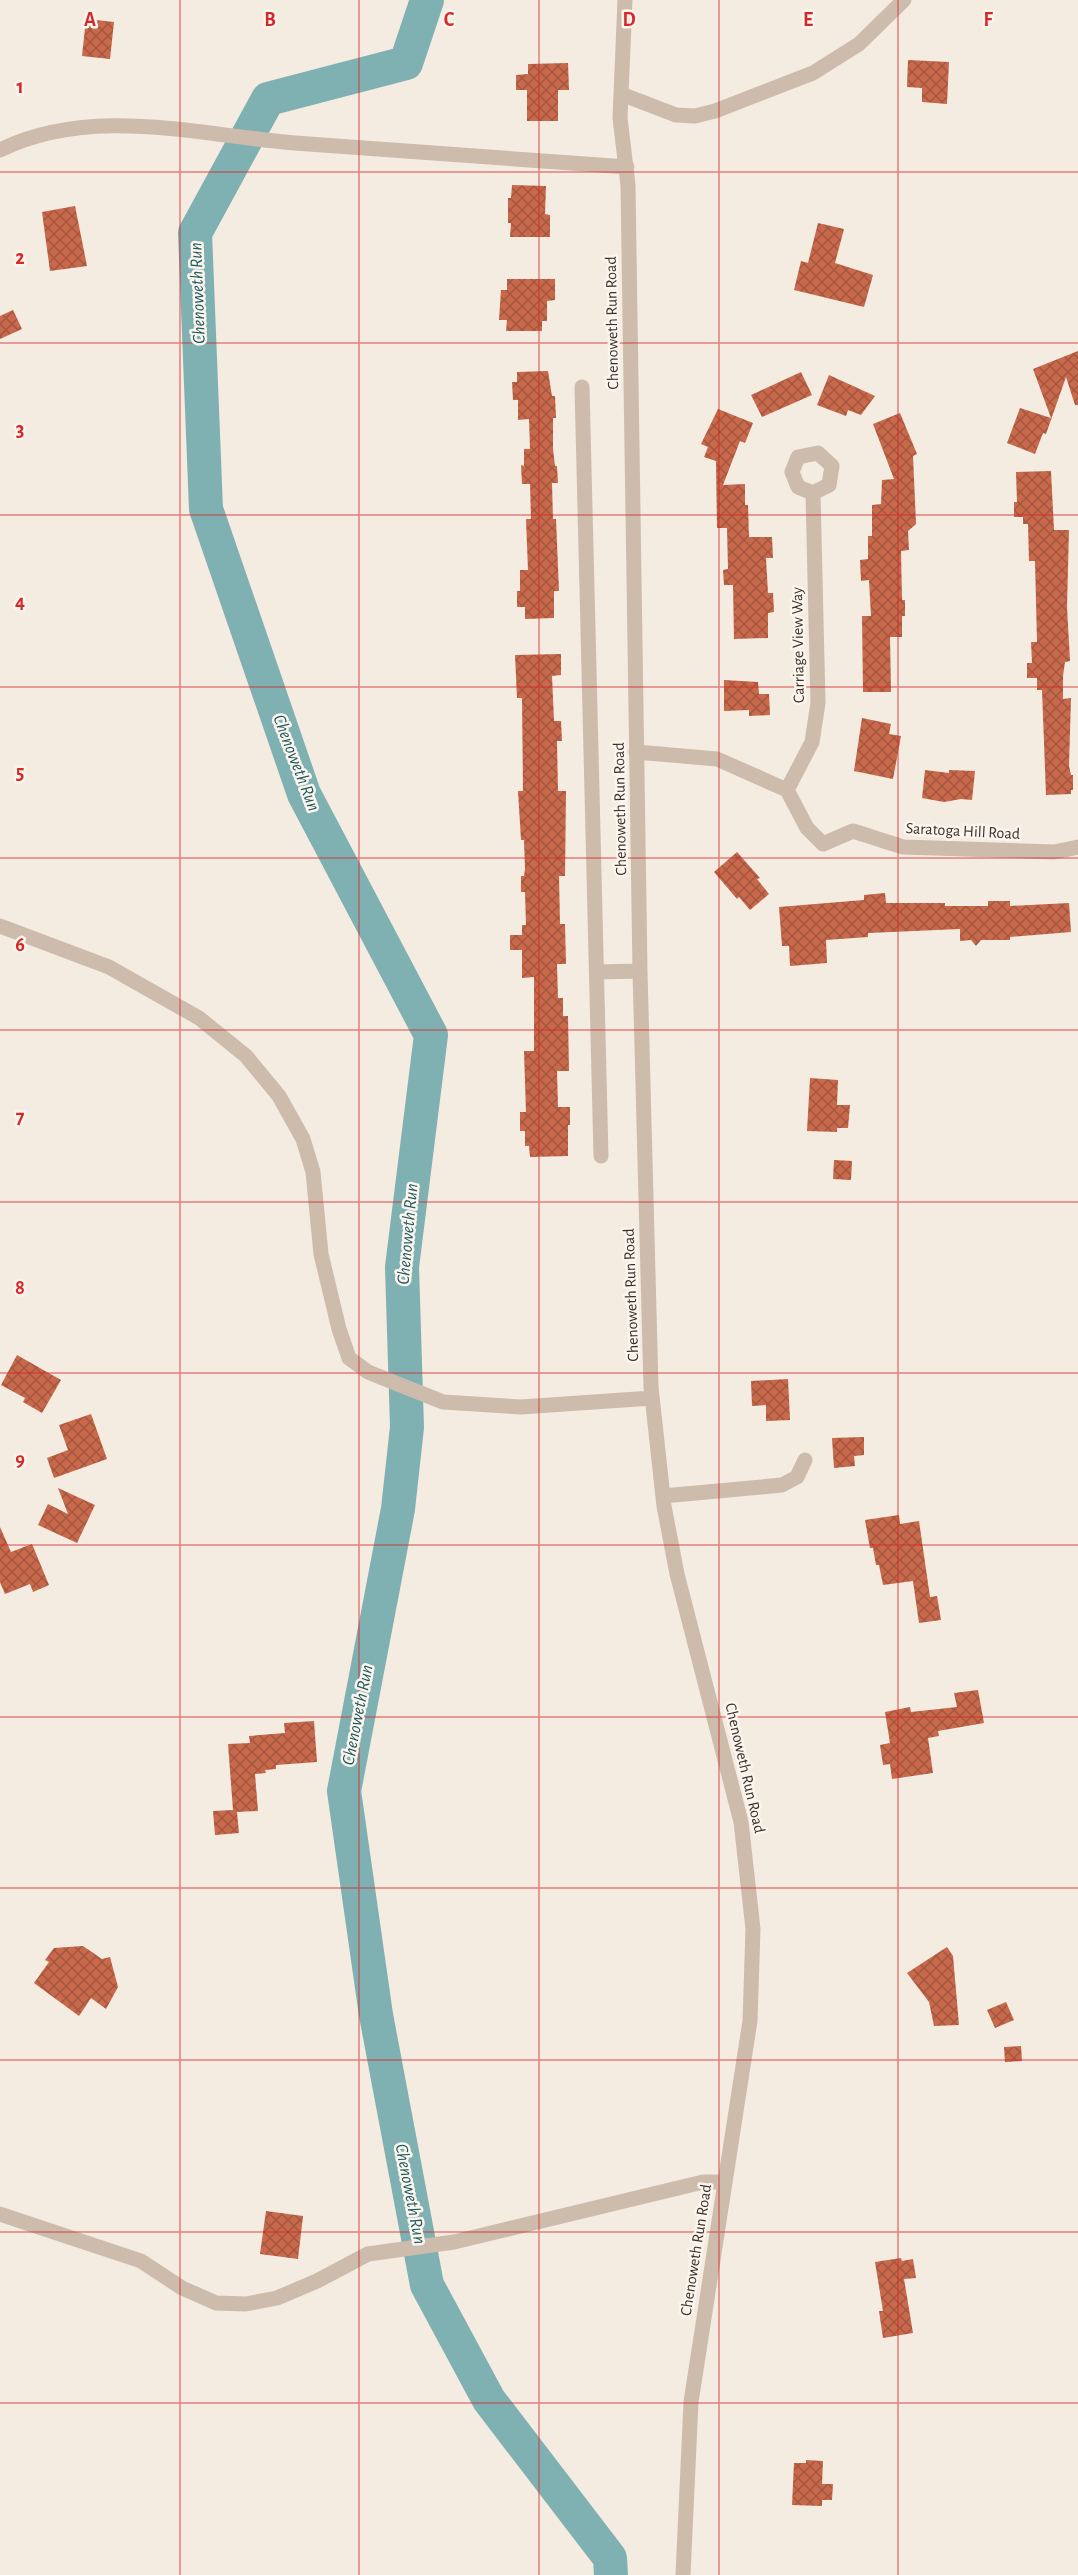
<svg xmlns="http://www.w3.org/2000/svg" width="1078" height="2575" font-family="'Alegreya Sans',sans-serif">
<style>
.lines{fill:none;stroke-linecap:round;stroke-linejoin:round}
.river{stroke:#7fb0b2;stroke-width:34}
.building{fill:url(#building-cross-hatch)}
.minor{stroke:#cdbbac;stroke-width:15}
.grid{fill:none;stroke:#d62828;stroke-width:1.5;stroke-opacity:0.55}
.labels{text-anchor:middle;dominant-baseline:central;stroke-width:5;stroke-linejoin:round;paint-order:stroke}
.street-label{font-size:16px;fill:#3b302b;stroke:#fbf5ee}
.water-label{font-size:18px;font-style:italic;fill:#1f5a5e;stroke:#fbf5ee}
.grid-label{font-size:20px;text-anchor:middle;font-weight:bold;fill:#d62828;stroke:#fbf5ee;stroke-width:5;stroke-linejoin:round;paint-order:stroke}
</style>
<defs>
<pattern id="building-cross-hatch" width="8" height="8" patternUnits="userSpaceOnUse" patternTransform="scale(1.5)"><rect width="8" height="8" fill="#c8694b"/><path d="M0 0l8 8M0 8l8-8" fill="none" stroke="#a4573f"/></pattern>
</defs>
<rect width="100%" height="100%" fill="#f4ebe1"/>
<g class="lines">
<!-- river -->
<path class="river" d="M 427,0 L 406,63 L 268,99 L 195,233 L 206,509 L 304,794 L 431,1035 L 402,1267 L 407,1427 L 398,1509 L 344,1791 L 376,2015 L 427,2285 L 489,2400 L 610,2558 L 611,2575"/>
</g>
<!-- building -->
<path class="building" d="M 86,19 L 114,22 L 110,59 L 82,56 Z
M 908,60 L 949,62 L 947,104 L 922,102 L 922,88 L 907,87 Z
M 568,63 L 569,90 L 558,90 L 558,121 L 527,121 L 527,90 L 516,90 L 516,75 L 528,74 L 528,64 Z
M 512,185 L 546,186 L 545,214 L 550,215 L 550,237 L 510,237 L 511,223 L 508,223 L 508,198 L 511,198 Z
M 75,206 L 87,266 L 50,271 L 42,212 Z
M 818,223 L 844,229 L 835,263 L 873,275 L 864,307 L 794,290 L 801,261 L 808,263 Z
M 507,279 L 555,279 L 555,300 L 547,301 L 547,321 L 542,321 L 542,331 L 506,331 L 507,320 L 499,320 L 501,290 L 507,290 Z
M 13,310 L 22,329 L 0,339 L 0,316 Z
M 1078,351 L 1078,405 L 1075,405 L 1066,377 L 1046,434 L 1043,433 L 1035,454 L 1007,443 L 1020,408 L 1051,418 L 1033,369 Z
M 548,371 L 552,396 L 555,396 L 556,418 L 553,418 L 553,449 L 555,466 L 557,466 L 558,483 L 552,483 L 553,519 L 556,519 L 559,591 L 554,591 L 554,618 L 525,619 L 525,607 L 517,607 L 517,591 L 520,591 L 520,570 L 528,570 L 526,519 L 531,519 L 530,484 L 522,484 L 521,465 L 524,466 L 524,449 L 530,449 L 529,419 L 518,420 L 518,400 L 513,400 L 512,382 L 517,382 L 517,372 Z
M 801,372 L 812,395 L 762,417 L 751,395 Z
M 829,375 L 875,396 L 861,415 L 848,410 L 846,416 L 817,405 Z
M 718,409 L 753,423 L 745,443 L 740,441 L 723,485 L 745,484 L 745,505 L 748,505 L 749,537 L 772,537 L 773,558 L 766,558 L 768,593 L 773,593 L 774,612 L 768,613 L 768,638 L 734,639 L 733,585 L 724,585 L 723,570 L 728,569 L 727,528 L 717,528 L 716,461 L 704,457 L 708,447 L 701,444 Z
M 900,413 L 917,454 L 913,456 L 916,524 L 908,531 L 909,550 L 901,551 L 902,600 L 905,600 L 905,616 L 902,616 L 902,637 L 890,637 L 891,692 L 863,692 L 862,616 L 871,616 L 869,580 L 861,581 L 860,560 L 868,559 L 868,536 L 872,536 L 872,505 L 881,504 L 882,480 L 894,479 L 873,424 Z
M 1051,471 L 1054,530 L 1069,530 L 1067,607 L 1070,661 L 1065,662 L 1063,676 L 1063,699 L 1071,698 L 1069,766 L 1071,775 L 1073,775 L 1073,790 L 1071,790 L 1071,794 L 1046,795 L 1042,690 L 1037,690 L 1037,678 L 1027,678 L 1027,663 L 1032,663 L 1031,642 L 1037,642 L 1035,561 L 1029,561 L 1028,524 L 1023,524 L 1023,517 L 1014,517 L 1014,502 L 1017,502 L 1016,472 Z
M 561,654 L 561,675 L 552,676 L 554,721 L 561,721 L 562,741 L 557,741 L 558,791 L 566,791 L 565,876 L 559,876 L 560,924 L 565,924 L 566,964 L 557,964 L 558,998 L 563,998 L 563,1016 L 568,1016 L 569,1071 L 557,1071 L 558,1107 L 570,1107 L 570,1125 L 568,1125 L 568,1156 L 530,1157 L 529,1146 L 525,1146 L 525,1131 L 520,1131 L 520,1112 L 526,1112 L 524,1051 L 534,1051 L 534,977 L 522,978 L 522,950 L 510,950 L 510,935 L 522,935 L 522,925 L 526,925 L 525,892 L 521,892 L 521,876 L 524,876 L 525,869 L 524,840 L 521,840 L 518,791 L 523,791 L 522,698 L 517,698 L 515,655 Z
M 724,680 L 758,682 L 759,694 L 769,694 L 770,715 L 749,716 L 749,710 L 724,711 Z
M 862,718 L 891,724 L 889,734 L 901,736 L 893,779 L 854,771 Z
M 925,770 L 949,773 L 949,770 L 975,771 L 972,800 L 961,799 L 944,802 L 922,798 Z
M 737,852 L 760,878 L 757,879 L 769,894 L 750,910 L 739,897 L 737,899 L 714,872 Z
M 885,893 L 886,903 L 945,903 L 945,906 L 988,906 L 988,901 L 1010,901 L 1010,906 L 1069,903 L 1071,932 L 1010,937 L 1010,940 L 981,940 L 976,946 L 971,940 L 960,941 L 960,929 L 868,933 L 868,937 L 826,940 L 827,963 L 790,966 L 789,946 L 782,946 L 779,907 L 864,900 L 864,895 Z
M 810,1078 L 838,1080 L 837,1105 L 850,1105 L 848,1128 L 837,1128 L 837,1132 L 807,1131 Z
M 834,1160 L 852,1161 L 851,1180 L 833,1179 Z
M 17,1355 L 61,1380 L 42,1413 L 23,1402 L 25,1398 L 1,1385 Z
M 788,1379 L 790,1420 L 766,1421 L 766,1405 L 752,1406 L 751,1381 Z
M 91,1414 L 107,1459 L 54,1478 L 47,1458 L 68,1450 L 59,1425 Z
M 864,1437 L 864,1455 L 854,1456 L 855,1466 L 834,1468 L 832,1438 Z
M 58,1488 L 95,1505 L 77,1543 L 38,1525 L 48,1504 L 68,1514 Z
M 899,1515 L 900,1524 L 919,1521 L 930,1597 L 937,1596 L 941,1620 L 919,1623 L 913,1581 L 883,1585 L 879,1565 L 876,1565 L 873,1548 L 870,1548 L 865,1520 Z
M 0,1527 L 11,1552 L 32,1544 L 49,1585 L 33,1592 L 30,1584 L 5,1594 L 0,1582 Z
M 978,1690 L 984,1723 L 938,1731 L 939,1736 L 928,1738 L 933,1773 L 892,1779 L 890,1764 L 883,1765 L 880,1745 L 890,1743 L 885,1712 L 910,1707 L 911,1712 L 957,1707 L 954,1693 Z
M 314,1721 L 317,1762 L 276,1765 L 276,1769 L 265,1770 L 266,1773 L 255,1774 L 258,1811 L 237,1812 L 239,1833 L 215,1835 L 213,1811 L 233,1810 L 228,1744 L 250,1743 L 249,1736 L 285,1733 L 284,1723 Z
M 83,1946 L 102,1959 L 110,1957 L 118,1987 L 106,2009 L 91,1998 L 79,2016 L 34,1983 L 49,1962 L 45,1960 L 54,1948 Z
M 947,1947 L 953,1956 L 959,2025 L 934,2026 L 929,2002 L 907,1973 Z
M 1006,2002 L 1014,2020 L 995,2028 L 987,2010 Z
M 1021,2046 L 1022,2061 L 1005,2062 L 1004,2047 Z
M 266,2211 L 303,2216 L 298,2259 L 260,2254 Z
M 901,2258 L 902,2261 L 913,2259 L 916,2278 L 904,2279 L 913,2333 L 883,2338 L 879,2311 L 883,2311 L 875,2262 Z
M 806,2460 L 823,2461 L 822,2484 L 833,2484 L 832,2500 L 822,2500 L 822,2506 L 792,2505 L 794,2463 L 806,2463 Z"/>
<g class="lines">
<!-- minor -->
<path class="minor" d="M 625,0 L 620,118 L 628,185 L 640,971 L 651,1387 L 664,1506 L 677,1574 L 741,1822 L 753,1929 L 750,2021 L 691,2402 L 683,2575
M 621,94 L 676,115 L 695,116 L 715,111 L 813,73 L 859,44 L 904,0
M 0,150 C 93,105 197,135 295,143 C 406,151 516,159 627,167
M 582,387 L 601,1156
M 636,752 L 717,759 L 787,790 L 807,828 L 823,844 L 853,831 L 903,847 L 1054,852 L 1078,847
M 787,790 L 812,742 L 818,703 L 813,493 L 829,485 L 832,466 L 818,453 L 798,457 L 792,472 L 798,487 L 813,493
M 0,926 L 109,967 L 199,1018 L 246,1056 L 279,1096 L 303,1139 L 313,1172 L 321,1254 L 339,1329 L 349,1358 L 368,1372 L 443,1402 L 521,1407 L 652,1398
M 597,972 L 640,971
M 663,1496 L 782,1485 L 797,1477 L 805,1460
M 0,2214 L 141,2261 L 182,2288 L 216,2303 L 246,2304 L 277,2298 L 317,2281 L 368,2254 L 454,2242 L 703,2182 L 725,2182"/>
</g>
<!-- grid -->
<path class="grid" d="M 180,0 L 180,2575M 359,0 L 359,2575M 539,0 L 539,2575M 719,0 L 719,2575M 898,0 L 898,2575M 0,172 L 1078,172M 0,343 L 1078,343M 0,515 L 1078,515M 0,687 L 1078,687M 0,858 L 1078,858M 0,1030 L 1078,1030M 0,1202 L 1078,1202M 0,1373 L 1078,1373M 0,1545 L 1078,1545M 0,1717 L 1078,1717M 0,1888 L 1078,1888M 0,2060 L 1078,2060M 0,2232 L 1078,2232M 0,2403 L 1078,2403"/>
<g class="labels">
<!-- street labels -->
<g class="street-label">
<text transform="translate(612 323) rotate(-91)">Chenoweth Run Road</text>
<text transform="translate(798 645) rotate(-91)">Carriage View Way</text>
<text transform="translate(620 809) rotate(-91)">Chenoweth Run Road</text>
<text transform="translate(963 831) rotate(3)">Saratoga Hill Road</text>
<text transform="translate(631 1295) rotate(-92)">Chenoweth Run Road</text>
<text transform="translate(745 1768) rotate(77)">Chenoweth Run Road</text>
<text transform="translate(696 2250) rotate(-81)">Chenoweth Run Road</text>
</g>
<!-- water labels -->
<g class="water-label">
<text transform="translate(198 293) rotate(-92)">Chenoweth Run</text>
<text transform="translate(296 763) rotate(69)">Chenoweth Run</text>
<text transform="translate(408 1234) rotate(-85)">Chenoweth Run</text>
<text transform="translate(358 1715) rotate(-79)">Chenoweth Run</text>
<text transform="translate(410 2194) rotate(79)">Chenoweth Run</text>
</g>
</g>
<g class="grid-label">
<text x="90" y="26">A</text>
<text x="270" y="26">B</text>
<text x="449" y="26">C</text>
<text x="629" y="26">D</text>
<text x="808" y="26">E</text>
<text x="988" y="26">F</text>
<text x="20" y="93">1</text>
<text x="20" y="264">2</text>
<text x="20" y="436">3</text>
<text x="20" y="608">4</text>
<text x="20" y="779">5</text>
<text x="20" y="951">6</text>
<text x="20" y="1123">7</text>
<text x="20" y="1294">8</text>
<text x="20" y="1466">9</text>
</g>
</svg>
